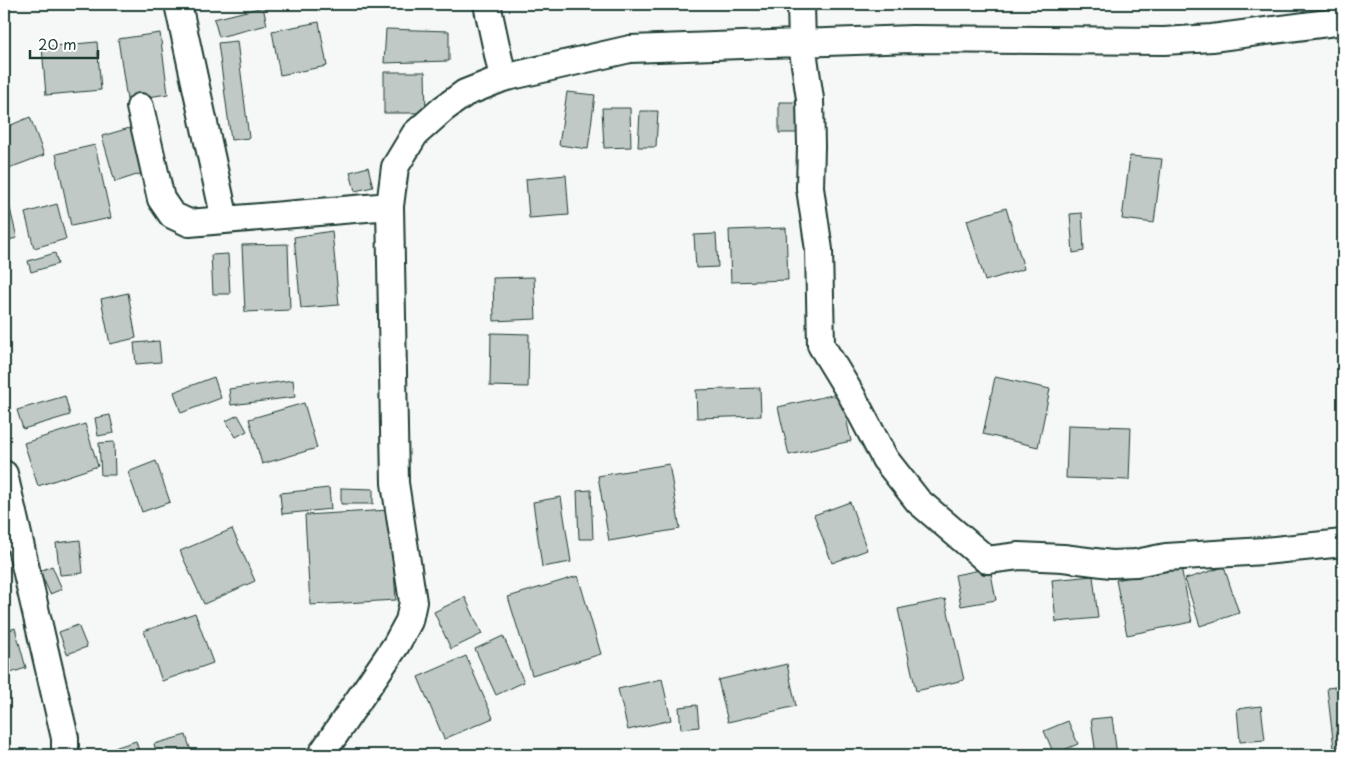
<svg xmlns="http://www.w3.org/2000/svg" width="1347" height="759" font-family="'Playpen Sans',sans-serif">
<style>
.building{fill:#c0c9c6;stroke:#1f3d34}
.lines{fill:none;stroke-linecap:round;stroke-linejoin:round}
.minor-casing{stroke:#1f3d34;stroke-width:30}
.minor{stroke:#fff;stroke-width:26}
</style>
<rect width="100%" height="100%" fill="#f6f7f7"/>
<filter id="ink" filterUnits="userSpaceOnUse"><feTurbulence type="fractalNoise" baseFrequency=".02" numOctaves="2"/><feDisplacementMap in="SourceGraphic" scale="10" xChannelSelector="R" yChannelSelector="G"/><feConvolveMatrix kernelMatrix="1 2 1 2 8 2 1 2 1" color-interpolation-filters="sRGB"/></filter>
<g filter="url(#ink)">
<!-- building -->
<path class="building" d="M 263,7 L 267,25 L 219,37 L 214,19 Z
M 319,22 L 327,66 L 280,75 L 272,31 Z
M 386,29 L 449,31 L 449,61 L 384,63 Z
M 160,33 L 168,94 L 127,100 L 118,39 Z
M 237,41 L 249,138 L 231,140 L 218,43 Z
M 97,42 L 101,90 L 46,95 L 42,47 Z
M 384,72 L 425,72 L 426,113 L 384,113 Z
M 567,92 L 595,95 L 588,149 L 559,145 Z
M 779,102 L 803,102 L 803,133 L 779,133 Z
M 602,108 L 630,108 L 631,147 L 604,148 Z
M 640,111 L 658,111 L 656,147 L 638,147 Z
M 30,117 L 44,155 L 4,170 L 4,128 Z
M 133,127 L 146,172 L 115,182 L 102,136 Z
M 95,145 L 111,218 L 71,226 L 56,154 Z
M 1130,156 L 1162,159 L 1154,223 L 1122,219 Z
M 368,167 L 373,187 L 355,191 L 350,172 Z
M 566,175 L 569,215 L 529,218 L 526,179 Z
M 4,188 L 5,188 L 17,238 L 4,241 Z
M 57,204 L 66,239 L 34,248 L 25,213 Z
M 1006,208 L 1024,269 L 985,281 L 967,220 Z
M 1082,213 L 1084,251 L 1073,253 L 1070,214 Z
M 786,228 L 788,280 L 731,282 L 729,230 Z
M 332,231 L 339,305 L 301,308 L 294,237 Z
M 716,234 L 718,267 L 696,268 L 694,235 Z
M 288,244 L 290,310 L 245,312 L 242,245 Z
M 55,253 L 58,264 L 31,272 L 28,261 Z
M 228,254 L 230,294 L 213,294 L 211,255 Z
M 534,277 L 536,319 L 494,321 L 493,278 Z
M 128,293 L 136,338 L 110,344 L 101,299 Z
M 491,333 L 529,334 L 528,387 L 490,386 Z
M 159,341 L 161,362 L 136,364 L 134,343 Z
M 214,377 L 221,398 L 181,413 L 174,392 Z
M 995,377 L 1050,389 L 1038,447 L 983,434 Z
M 293,380 L 295,397 L 231,405 L 229,389 Z
M 760,388 L 761,416 L 697,418 L 696,390 Z
M 841,393 L 851,441 L 789,455 L 778,407 Z
M 65,396 L 70,415 L 23,429 L 17,410 Z
M 304,403 L 317,448 L 262,464 L 249,419 Z
M 110,415 L 114,433 L 98,436 L 95,418 Z
M 238,415 L 247,431 L 236,437 L 226,421 Z
M 85,424 L 98,466 L 38,486 L 24,443 Z
M 1068,425 L 1131,427 L 1129,480 L 1066,478 Z
M 114,442 L 115,475 L 101,475 L 99,443 Z
M 156,461 L 170,502 L 142,512 L 128,472 Z
M 669,464 L 680,529 L 609,541 L 598,476 Z
M 329,488 L 331,509 L 282,514 L 280,493 Z
M 341,488 L 373,489 L 373,504 L 341,504 Z
M 591,490 L 593,539 L 579,539 L 577,491 Z
M 561,497 L 571,562 L 542,567 L 533,502 Z
M 850,502 L 867,550 L 832,563 L 814,515 Z
M 390,510 L 396,600 L 310,605 L 305,515 Z
M 232,529 L 255,581 L 204,604 L 180,551 Z
M 80,540 L 83,573 L 60,575 L 56,543 Z
M 52,566 L 62,589 L 50,594 L 40,571 Z
M 1181,567 L 1192,622 L 1127,635 L 1116,580 Z
M 1224,567 L 1239,613 L 1200,626 L 1185,579 Z
M 990,568 L 996,600 L 961,606 L 955,575 Z
M 578,576 L 601,654 L 532,675 L 508,597 Z
M 1093,576 L 1098,618 L 1056,622 L 1052,580 Z
M 465,597 L 482,634 L 451,649 L 434,612 Z
M 945,599 L 964,680 L 916,691 L 898,609 Z
M 195,613 L 213,663 L 162,681 L 144,631 Z
M 78,625 L 87,647 L 67,654 L 59,632 Z
M 15,628 L 26,668 L 4,675 L 4,632 Z
M 503,636 L 524,682 L 496,695 L 475,649 Z
M 466,656 L 493,718 L 444,739 L 418,677 Z
M 787,664 L 796,706 L 728,722 L 718,680 Z
M 662,679 L 671,720 L 628,730 L 618,689 Z
M 1343,686 L 1343,747 L 1334,748 L 1327,688 Z
M 697,705 L 699,727 L 681,729 L 679,707 Z
M 1261,706 L 1265,740 L 1240,742 L 1237,709 Z
M 1112,717 L 1117,755 L 1096,755 L 1091,719 Z
M 1068,721 L 1078,744 L 1054,754 L 1044,731 Z
M 186,735 L 192,755 L 157,755 L 154,744 Z
M 136,741 L 140,755 L 110,755 L 108,750 Z
M 1213,752 L 1213,755 L 1188,755 Z"/>
<g class="lines">
<defs>
<path id="minor" d="M 178,4 L 225,220
M 487,4 L 503,78
M 801,4 L 802,44 L 810,99 L 811,146 L 810,188 L 819,250 L 821,345 L 852,396 L 885,459 L 918,501 L 987,560 L 1019,556 L 1063,558 L 1111,564 L 1136,563 L 1166,557 L 1264,551 L 1343,543
M 140,107 L 161,199 L 172,215 L 189,223 L 390,206
M 4,474 L 65,738 L 65,755
M 321,755 L 396,645 L 409,621 L 413,602 L 395,483 L 390,206 L 395,167 L 415,134 L 443,109 L 465,93 L 503,78 L 630,49 L 912,39 L 1164,41 L 1212,38 L 1343,21"/>
</defs>
<!-- minor casing -->
<use href="#minor" class="minor-casing"/>
<!-- minor -->
<use href="#minor" class="minor"/>
</g>
</g>
<!-- margin -->
<rect width="1347" height="759" fill="none" stroke="#fff" stroke-width="20"/>
<rect x="10" y="10" width="1327" height="739" fill="none" stroke="#1f3d34" stroke-width="2" filter="url(#ink)"/>
<!-- scale -->
<path d="M30 50v8h68v-8" fill="none" stroke="#1f3d34" stroke-width="2.5"/>
<text x="38" y="50" font-size="15" fill="#1f3d34" stroke="#ffffff" stroke-width="4" paint-order="stroke">20 m</text>
</svg>
